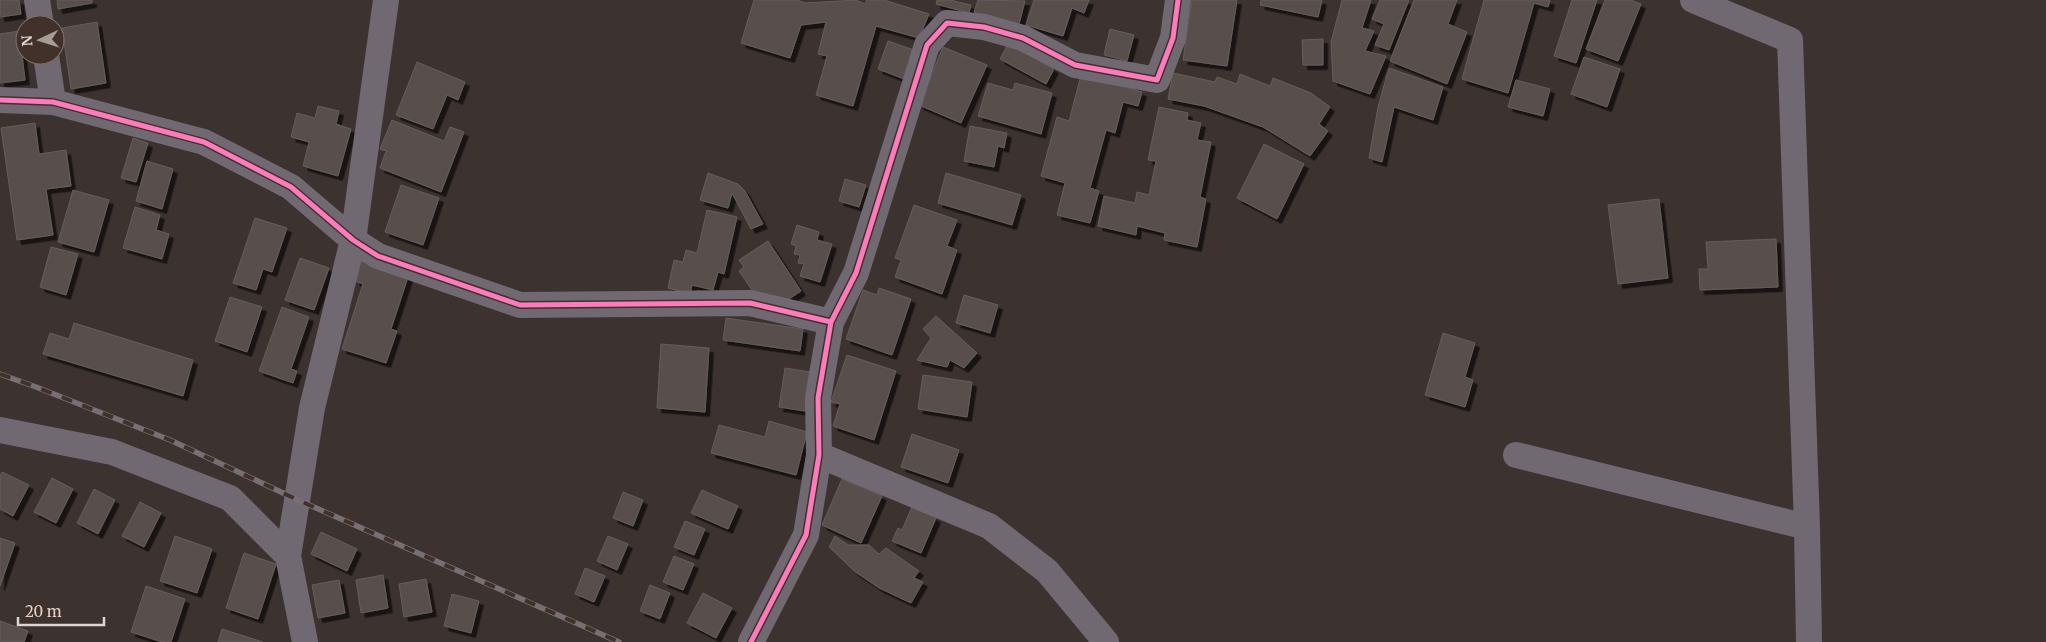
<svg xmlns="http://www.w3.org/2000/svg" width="2046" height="642" font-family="Merriweather,serif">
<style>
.building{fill:#58504d;stroke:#655d5a;filter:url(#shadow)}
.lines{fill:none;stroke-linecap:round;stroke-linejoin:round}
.street{stroke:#706971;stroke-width:26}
.rail-casing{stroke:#786f74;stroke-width:5.5}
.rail{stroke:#42312a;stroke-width:4;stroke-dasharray:11;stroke-linecap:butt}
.cycleway-casing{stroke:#42312a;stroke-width:8}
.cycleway{stroke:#fd7abc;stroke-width:5}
</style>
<defs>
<filter id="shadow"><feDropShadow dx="4.5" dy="4.5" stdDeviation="0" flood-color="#0009"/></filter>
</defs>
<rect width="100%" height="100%" fill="#3c3330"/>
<!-- building -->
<path class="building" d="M 0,0 L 19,0 L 21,14 L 0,17 Z
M 57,0 L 92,0 L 92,3 L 58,9 Z
M 754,0 L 797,0 L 805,3 L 856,0 L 865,4 L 867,0 L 884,0 L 929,14 L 919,38 L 876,26 L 853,106 L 816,95 L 827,56 L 818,54 L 826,22 L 801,25 L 790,58 L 741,43 Z
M 937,0 L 950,0 L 971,5 L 969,13 L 936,4 Z
M 978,0 L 1025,1 L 1019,24 L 974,12 Z
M 1034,0 L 1089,0 L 1084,13 L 1072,8 L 1063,36 L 1026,25 Z
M 1192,0 L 1237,0 L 1227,66 L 1183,60 Z
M 1261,0 L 1322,0 L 1318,17 L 1260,5 Z
M 1342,0 L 1371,0 L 1362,28 L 1374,31 L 1365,51 L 1386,56 L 1370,94 L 1333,81 L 1331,42 Z
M 1380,0 L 1409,0 L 1389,50 L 1375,45 L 1384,24 L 1372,19 Z
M 1414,0 L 1457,0 L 1448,24 L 1467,32 L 1447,84 L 1390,61 Z
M 1484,0 L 1550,0 L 1548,7 L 1534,3 L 1508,93 L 1462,79 Z
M 1572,0 L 1597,0 L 1576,63 L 1554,56 Z
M 1605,0 L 1631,0 L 1641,4 L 1618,61 L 1586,49 Z
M 97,22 L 106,83 L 71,89 L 62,28 Z
M 1110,29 L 1134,35 L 1127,61 L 1104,55 Z
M 19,31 L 25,80 L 0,83 L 0,34 Z
M 1323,39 L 1323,65 L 1303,65 L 1302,40 Z
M 888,41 L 914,50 L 904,79 L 878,69 Z
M 1008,44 L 1054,69 L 1046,84 L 1000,59 Z
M 943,47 L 987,65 L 961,123 L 919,105 Z
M 1584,57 L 1620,69 L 1607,107 L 1571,94 Z
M 417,62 L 465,82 L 458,100 L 447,95 L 433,129 L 396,115 Z
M 1389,68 L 1443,87 L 1433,120 L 1394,107 L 1382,162 L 1369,158 L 1378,107 Z
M 1173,73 L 1215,82 L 1217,77 L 1237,84 L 1240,74 L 1270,86 L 1273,78 L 1311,93 L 1330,107 L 1319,124 L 1328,131 L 1310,156 L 1263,127 L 1204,106 L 1168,99 Z
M 1081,75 L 1142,92 L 1138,106 L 1123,102 L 1115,133 L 1106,130 L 1090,188 L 1099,191 L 1090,223 L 1057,215 L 1065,183 L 1041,176 L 1057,117 L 1069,121 Z
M 1516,80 L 1550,89 L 1543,116 L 1508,107 Z
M 988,83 L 1013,90 L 1015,83 L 1052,93 L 1041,134 L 978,116 Z
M 318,106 L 339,111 L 336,124 L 351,129 L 338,176 L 303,166 L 309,142 L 291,137 L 297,113 L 315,118 Z
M 1159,107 L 1188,113 L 1187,120 L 1201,123 L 1197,140 L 1211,142 L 1200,197 L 1206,199 L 1197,247 L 1164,240 L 1165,233 L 1137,226 L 1136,235 L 1098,226 L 1104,196 L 1135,203 L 1137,192 L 1149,195 L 1156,161 L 1148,160 Z
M 392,120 L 444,141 L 450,127 L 464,132 L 441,192 L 380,168 L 386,151 L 380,149 Z
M 35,123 L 39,154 L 66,150 L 71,186 L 46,189 L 53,235 L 17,240 L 1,128 Z
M 970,126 L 1007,133 L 1004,148 L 998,146 L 994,167 L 964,161 Z
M 133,138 L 148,143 L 136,182 L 121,178 Z
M 1264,144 L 1304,164 L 1277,219 L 1237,198 Z
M 147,161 L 173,169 L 162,209 L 136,201 Z
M 708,173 L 738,184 L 745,191 L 763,224 L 751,229 L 732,193 L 728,208 L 700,200 Z
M 946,173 L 1021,195 L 1012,225 L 938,203 Z
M 845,179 L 866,185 L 859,207 L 839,201 Z
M 401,185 L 439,198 L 423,245 L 385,232 Z
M 73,190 L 109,200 L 94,252 L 58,242 Z
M 1659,199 L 1668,278 L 1618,284 L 1608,205 Z
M 914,205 L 957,220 L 947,246 L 957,250 L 942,294 L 895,277 L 901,260 L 895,258 Z
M 135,207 L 160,215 L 156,230 L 169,234 L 162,259 L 123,248 Z
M 707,210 L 737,217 L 724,274 L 718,272 L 713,290 L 692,285 L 690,294 L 668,288 L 674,260 L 683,262 L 686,250 L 697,253 Z
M 255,218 L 287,228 L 272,272 L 263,269 L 256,290 L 233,283 Z
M 797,225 L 819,232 L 817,240 L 832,244 L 820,282 L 800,276 L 804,264 L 798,263 L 800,255 L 794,254 L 796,246 L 791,244 Z
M 1776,239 L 1778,287 L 1700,290 L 1699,269 L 1708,269 L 1706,242 Z
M 768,241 L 801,291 L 786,301 L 752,290 L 739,271 L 744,267 L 739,260 Z
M 51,247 L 78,254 L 66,295 L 40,287 Z
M 300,258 L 329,268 L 314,310 L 285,300 Z
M 361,261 L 408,277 L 391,329 L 397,331 L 386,363 L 342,349 L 363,284 L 355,281 Z
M 879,288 L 911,299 L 892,355 L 846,339 L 863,290 L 877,295 Z
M 964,295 L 998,305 L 990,333 L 956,323 Z
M 230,297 L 262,307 L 247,352 L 215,341 Z
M 282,307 L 309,317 L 291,369 L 297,371 L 293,383 L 259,371 Z
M 936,316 L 977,353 L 964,368 L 950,360 L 947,367 L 917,360 L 931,338 L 923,329 Z
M 726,318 L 803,329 L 800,351 L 723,340 Z
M 74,323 L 193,360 L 183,396 L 43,354 L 50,333 L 69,339 Z
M 1443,333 L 1475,343 L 1465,377 L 1473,380 L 1465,407 L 1425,395 Z
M 661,344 L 709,348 L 705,412 L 657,408 Z
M 847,355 L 896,371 L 874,440 L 833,426 L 840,404 L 831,402 Z
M 785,368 L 811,372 L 805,411 L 779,407 Z
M 923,375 L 972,382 L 967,417 L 918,409 Z
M 769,421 L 807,432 L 796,475 L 711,453 L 719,425 L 765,437 Z
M 912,434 L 959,450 L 948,483 L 901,467 Z
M 2,472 L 29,485 L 13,516 L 0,509 L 0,476 Z
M 52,478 L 73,489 L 56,523 L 34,512 Z
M 842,479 L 882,496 L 861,543 L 822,525 Z
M 94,489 L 115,500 L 98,534 L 77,523 Z
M 702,490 L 738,506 L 728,529 L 691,513 Z
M 623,492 L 643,500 L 633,526 L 613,518 Z
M 140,502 L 161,513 L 144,547 L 122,536 Z
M 912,507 L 936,518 L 921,553 L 892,541 L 898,528 L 902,530 Z
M 685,521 L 705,529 L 694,555 L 674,547 Z
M 321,532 L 357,549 L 347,571 L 311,554 Z
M 175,536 L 212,549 L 197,593 L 160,581 Z
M 608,536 L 628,544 L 617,570 L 597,561 Z
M 835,536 L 848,545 L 869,545 L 879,554 L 886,548 L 919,571 L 914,578 L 923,582 L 911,603 L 879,588 L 854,571 L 829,547 Z
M 0,538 L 15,543 L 0,586 Z
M 244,553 L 276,564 L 258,619 L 226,608 Z
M 674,556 L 694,564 L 683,590 L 663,582 Z
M 585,568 L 605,576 L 594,602 L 575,594 Z
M 383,575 L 388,608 L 361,613 L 356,580 Z
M 426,579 L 432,612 L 404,617 L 399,584 Z
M 339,580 L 345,613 L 318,618 L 312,585 Z
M 650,585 L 670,593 L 660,619 L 640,611 Z
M 146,586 L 185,599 L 171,642 L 162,642 L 131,632 Z
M 703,593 L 732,608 L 716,638 L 687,623 Z
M 452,594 L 479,601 L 471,633 L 444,626 Z
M 0,621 L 28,631 L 24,642 L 0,642 Z
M 222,629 L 263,642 L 218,642 Z"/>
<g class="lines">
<!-- street -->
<path class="street" d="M 37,0 L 41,25
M 1693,0 L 1790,40 L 1807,527 L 1809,642
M 46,55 L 53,102
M 0,100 L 53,102 L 204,142 L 291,187 L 353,240 L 378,256 L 520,305 L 750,303 L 831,322
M 0,430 L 112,452 L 230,498 L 288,556
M 819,455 L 989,526 L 1047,571 L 1106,642
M 1516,455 L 1807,527
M 305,642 L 288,556 L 312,408 L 353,240 L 386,0
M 751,642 L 806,535 L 819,455 L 818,398 L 831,322 L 856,273 L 927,45 L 947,23 L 984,27 L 1023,38 L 1075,65 L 1157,80 L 1173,38 L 1178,0"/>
<defs>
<path id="rail" d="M 0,374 L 36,387 L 170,440 L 298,500 L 619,642"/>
</defs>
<!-- rail casing -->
<use href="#rail" class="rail-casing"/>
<!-- rail -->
<use href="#rail" class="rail"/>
<defs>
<path id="cycleway" d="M 0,100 L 53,102 L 204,142 L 291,187 L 353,240 L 378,256 L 520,305 L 750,303 L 831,322
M 751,642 L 806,535 L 819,455 L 818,398 L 831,322 L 856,273 L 927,45 L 947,23 L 984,27 L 1023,38 L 1075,65 L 1157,80 L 1173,38 L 1178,0"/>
</defs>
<!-- cycleway casing -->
<use href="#cycleway" class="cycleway-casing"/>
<!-- cycleway -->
<use href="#cycleway" class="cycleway"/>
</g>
<!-- north arrow -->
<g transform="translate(40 40) rotate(266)"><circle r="24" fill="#42312a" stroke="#81726c"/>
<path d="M0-4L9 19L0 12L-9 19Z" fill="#a69c97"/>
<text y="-8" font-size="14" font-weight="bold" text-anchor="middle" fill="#dfd4cf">N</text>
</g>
<!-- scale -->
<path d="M18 617v8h86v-8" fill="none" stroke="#dfd4cf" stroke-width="2.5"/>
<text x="25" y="617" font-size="15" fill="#dfd4cf" stroke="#42312a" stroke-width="4" paint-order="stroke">20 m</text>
</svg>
